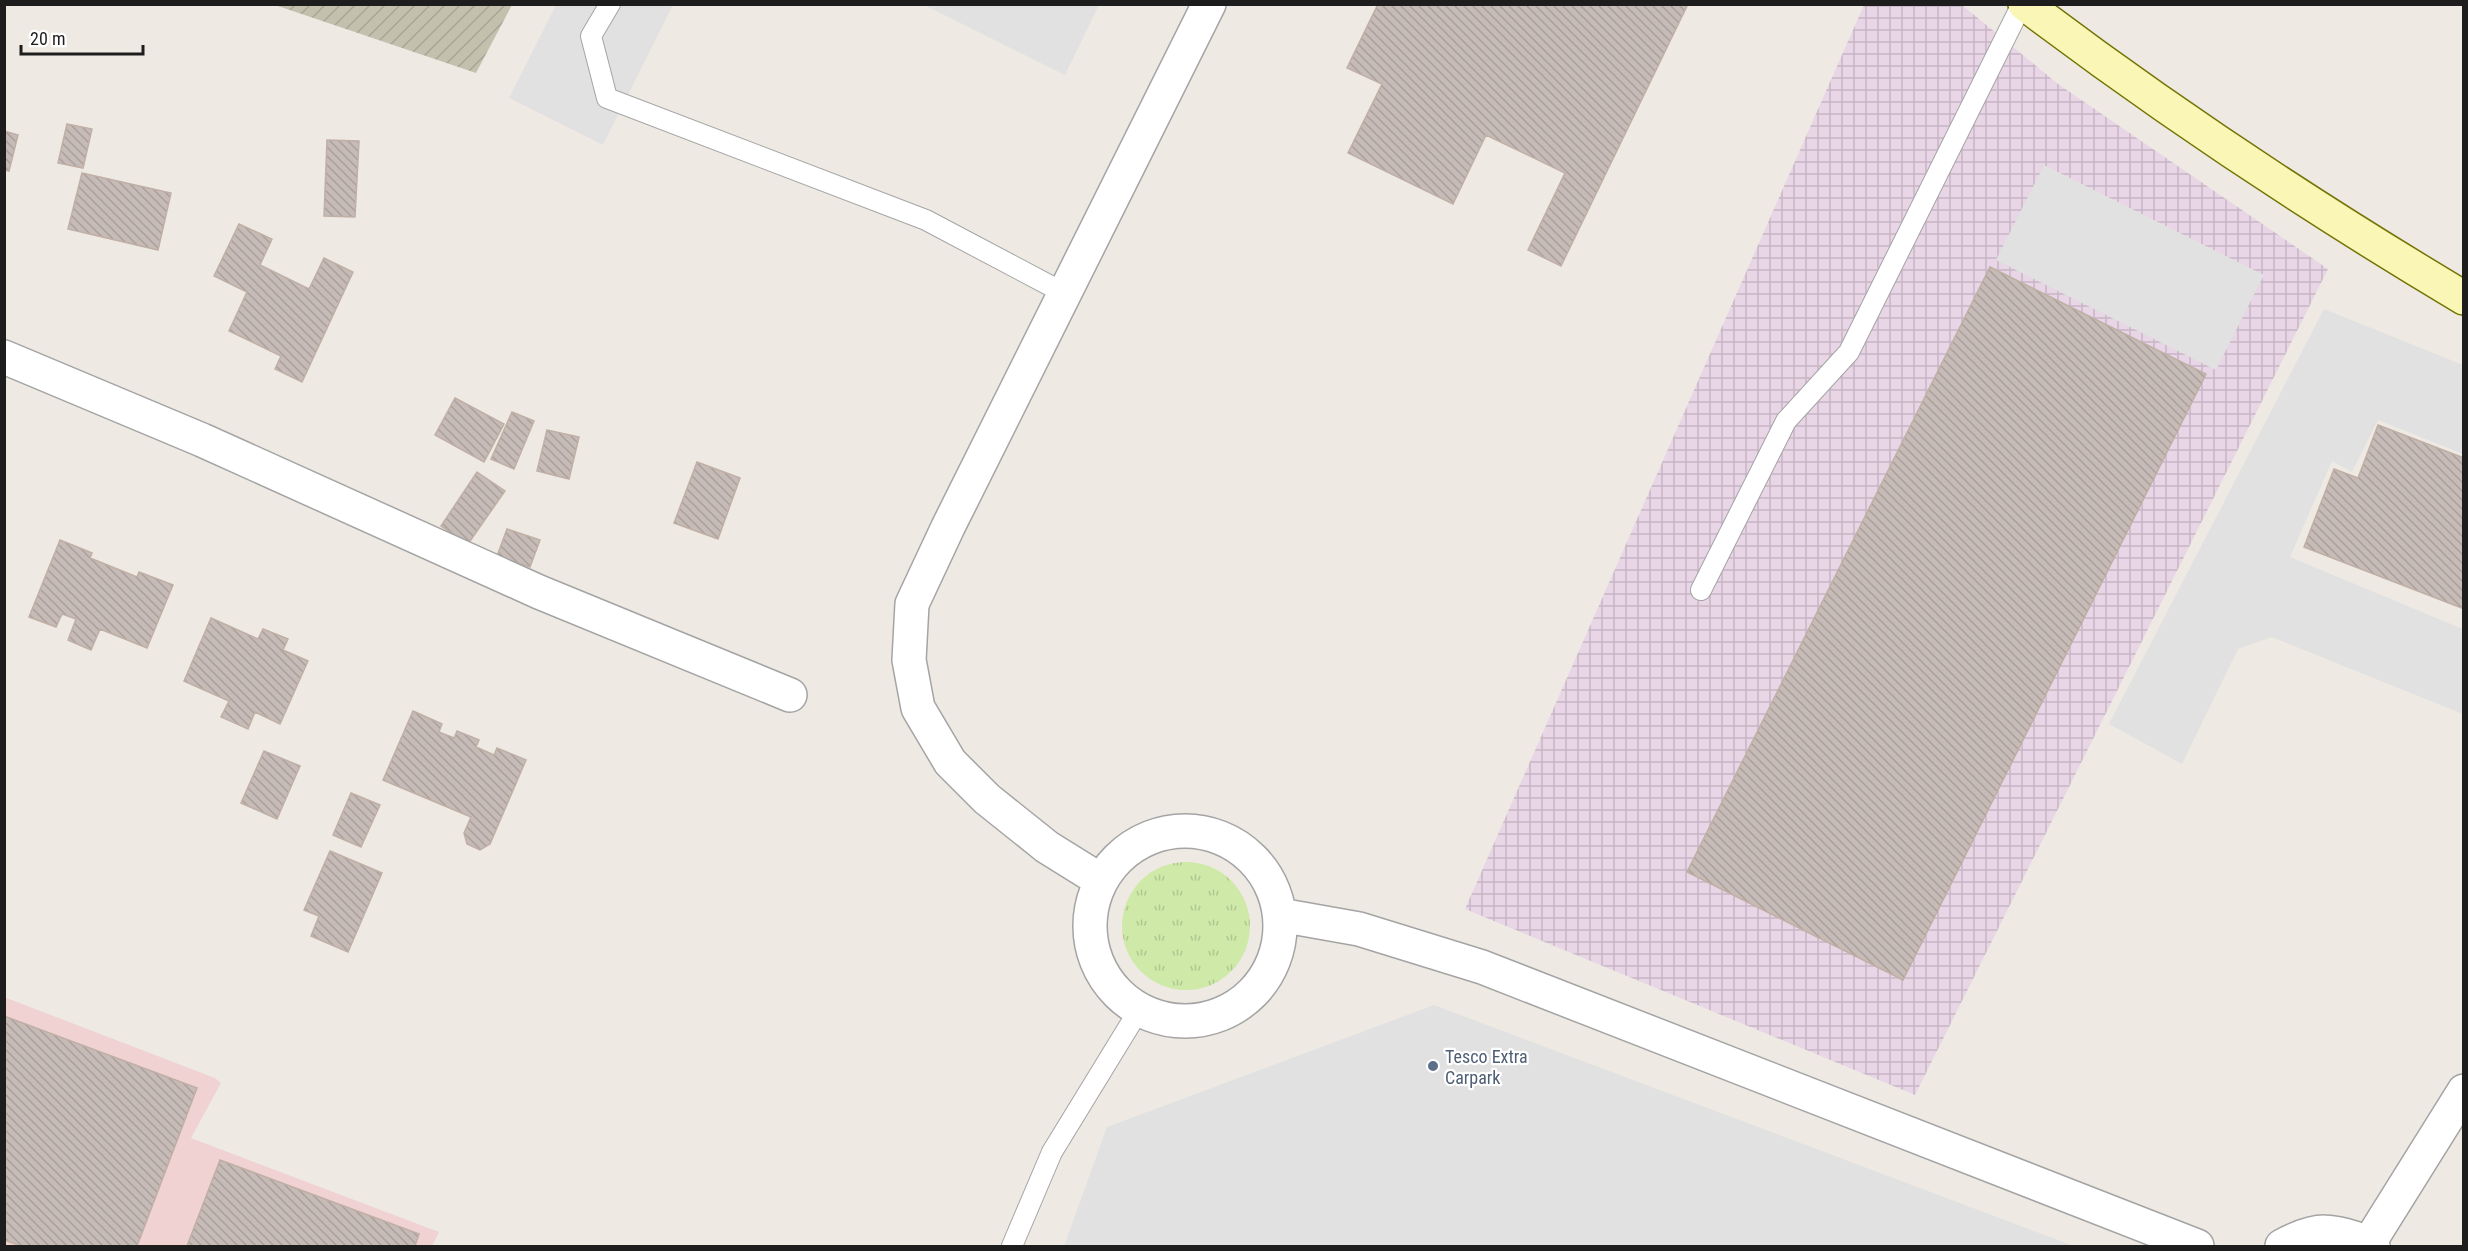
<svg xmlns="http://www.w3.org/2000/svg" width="2468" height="1251" font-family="'Roboto Condensed',sans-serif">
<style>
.commercial{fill:#f0d2d3}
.industrial{fill:url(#industrial-grid)}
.construction{fill:url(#construction-furrows)}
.grass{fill:url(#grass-tufts)}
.parking{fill:#e1e1e1}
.building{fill:url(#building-back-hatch);stroke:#c0afa5;stroke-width:1.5}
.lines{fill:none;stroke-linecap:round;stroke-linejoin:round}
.lane-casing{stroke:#a4a4a4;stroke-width:22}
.street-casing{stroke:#a4a4a4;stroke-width:36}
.secondary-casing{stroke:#737404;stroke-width:36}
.lane{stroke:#fff;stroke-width:20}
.street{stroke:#fff;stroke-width:33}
.secondary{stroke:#faf7b6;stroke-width:33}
.service-dot{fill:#5c6f8a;stroke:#fff;stroke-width:2}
.labels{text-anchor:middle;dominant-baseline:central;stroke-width:4.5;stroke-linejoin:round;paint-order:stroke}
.service-label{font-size:18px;fill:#4e5e75;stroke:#fff;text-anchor:start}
</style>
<defs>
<pattern id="industrial-grid" width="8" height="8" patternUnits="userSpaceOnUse" patternTransform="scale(1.5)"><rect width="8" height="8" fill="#e8d5e6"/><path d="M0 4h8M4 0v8" fill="none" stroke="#c7b6c5"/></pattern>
<pattern id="construction-furrows" width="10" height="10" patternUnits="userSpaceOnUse" patternTransform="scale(1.5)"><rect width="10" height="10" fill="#c3c1ae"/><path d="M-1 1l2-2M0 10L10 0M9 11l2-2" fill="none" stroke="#a7a595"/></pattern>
<pattern id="grass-tufts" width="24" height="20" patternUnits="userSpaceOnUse" patternTransform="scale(1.5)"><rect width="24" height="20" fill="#cee9a8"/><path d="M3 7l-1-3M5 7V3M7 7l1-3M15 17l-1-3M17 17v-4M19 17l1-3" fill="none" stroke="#b0c790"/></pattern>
<pattern id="building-back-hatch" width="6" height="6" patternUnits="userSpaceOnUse" patternTransform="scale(1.5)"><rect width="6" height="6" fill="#c6bbb6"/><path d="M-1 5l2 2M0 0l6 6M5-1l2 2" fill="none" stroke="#aaa09c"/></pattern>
</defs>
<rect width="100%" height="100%" fill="#eeeae3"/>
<!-- commercial -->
<path class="commercial" d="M 4,997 L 215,1078 L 221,1083 L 191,1138 L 439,1232 L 432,1246 L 5,1246 Z"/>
<!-- industrial -->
<path class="industrial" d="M 1864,5 L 1962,5 L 2058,84 L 2328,269 L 1915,1095 L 1465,909 Z"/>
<!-- construction -->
<path class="construction" d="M 275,5 L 512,5 L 476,73 Z"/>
<!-- grass -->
<path class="grass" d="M1122 926a64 64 0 1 1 128 0a64 64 0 1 1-128 0Z"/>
<!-- parking -->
<path class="parking" d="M 556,5 L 673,5 L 603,145 L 509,98 Z
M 924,5 L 1099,4 L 1099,5 L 1065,75 Z
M 2044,165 L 2264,275 L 2216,370 L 1996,260 Z
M 2324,309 L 2463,365 L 2463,454 L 2378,420 L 2352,472 L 2332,461 L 2290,557 L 2463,629 L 2463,714 L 2272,637 L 2238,649 L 2182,764 L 2109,724 Z
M 1434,1005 L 2074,1246 L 1064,1246 L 1107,1127 Z"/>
<!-- building -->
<path class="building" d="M 1378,4 L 1688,4 L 1561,266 L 1528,250 L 1565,173 L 1486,135 L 1453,204 L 1348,153 L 1382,84 L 1347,68 Z
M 67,124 L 92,129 L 83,168 L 58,163 Z
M 4,131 L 18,135 L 9,171 L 4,170 Z
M 327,140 L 359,141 L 355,217 L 324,216 Z
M 82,173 L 171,193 L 158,250 L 68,229 Z
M 239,224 L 272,239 L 260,265 L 309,289 L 324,258 L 353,272 L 302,382 L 275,369 L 281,356 L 229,331 L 247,292 L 214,276 Z
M 1990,267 L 2206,374 L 1903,980 L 1687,872 Z
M 455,398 L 504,424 L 484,462 L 435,435 Z
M 512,412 L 534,421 L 514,469 L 491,459 Z
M 2378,425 L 2464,458 L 2464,609 L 2304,547 L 2334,469 L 2358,478 Z
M 547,430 L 579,437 L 569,479 L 537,471 Z
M 697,462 L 740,478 L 718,539 L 674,523 Z
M 477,472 L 505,491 L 468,544 L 441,526 Z
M 507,529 L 540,540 L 530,567 L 497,556 Z
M 60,540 L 92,553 L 90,558 L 137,577 L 139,572 L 173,585 L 147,648 L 100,629 L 91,650 L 68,640 L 76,619 L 62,614 L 56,627 L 29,617 Z
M 211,618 L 258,639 L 263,629 L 288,639 L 283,650 L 308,661 L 280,724 L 255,712 L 248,729 L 221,717 L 229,701 L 184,681 Z
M 413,711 L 442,724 L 439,732 L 454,738 L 457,731 L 479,740 L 476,747 L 494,755 L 497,748 L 526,760 L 490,844 L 480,850 L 467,844 L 464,833 L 471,817 L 383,780 Z
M 264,751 L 300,766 L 277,819 L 241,803 Z
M 351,793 L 380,805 L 361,847 L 333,835 Z
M 330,851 L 382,873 L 348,952 L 311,936 L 319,916 L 304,910 Z
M 4,1016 L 197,1088 L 137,1246 L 21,1246 L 4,1240 Z
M 220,1160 L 419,1234 L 415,1246 L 187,1246 Z"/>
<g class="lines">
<defs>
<path id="lane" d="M 610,4 L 591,36 L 607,98 L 926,220 L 1064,293
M 1701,590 L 1786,421 L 1849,352 L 2022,4
M 1012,1246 L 1052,1152 L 1139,1010"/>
<path id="street" d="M 4,357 L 202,440 L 539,592 L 790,695
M1090 926a95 95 0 1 1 190 0a95 95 0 1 1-190 0Z
M 1100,880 L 1047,847 L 987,799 L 950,762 L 918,708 L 909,660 L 912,604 L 948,527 L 1209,4
M 1280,915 L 1359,929 L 1482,967 L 2197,1246
M 2369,1243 L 2464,1091
M 2282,1246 C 2319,1226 2331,1230 2369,1243 L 2373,1246"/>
<path id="secondary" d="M 2025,4 C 2165,110 2313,208 2464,298"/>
</defs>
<!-- lane casing -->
<use href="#lane" class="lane-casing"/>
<!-- street casing -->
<use href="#street" class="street-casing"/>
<!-- secondary casing -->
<use href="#secondary" class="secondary-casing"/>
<!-- lane -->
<use href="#lane" class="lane"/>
<!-- street -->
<use href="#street" class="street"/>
<!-- secondary -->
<use href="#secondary" class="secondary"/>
</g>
<!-- markers -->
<circle class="service-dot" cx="1433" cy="1066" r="6"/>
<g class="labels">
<!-- service labels -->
<g class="service-label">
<text x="1445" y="1056">Tesco Extra<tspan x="1445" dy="21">Carpark</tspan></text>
</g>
</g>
<!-- border -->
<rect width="2468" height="1251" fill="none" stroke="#1d1d1d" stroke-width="12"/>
<!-- scale -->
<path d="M21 45v9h122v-9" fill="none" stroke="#1d1d1d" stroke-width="3"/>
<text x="30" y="45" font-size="18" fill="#1d1d1d" stroke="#ffffff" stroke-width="4.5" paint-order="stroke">20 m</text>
</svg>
